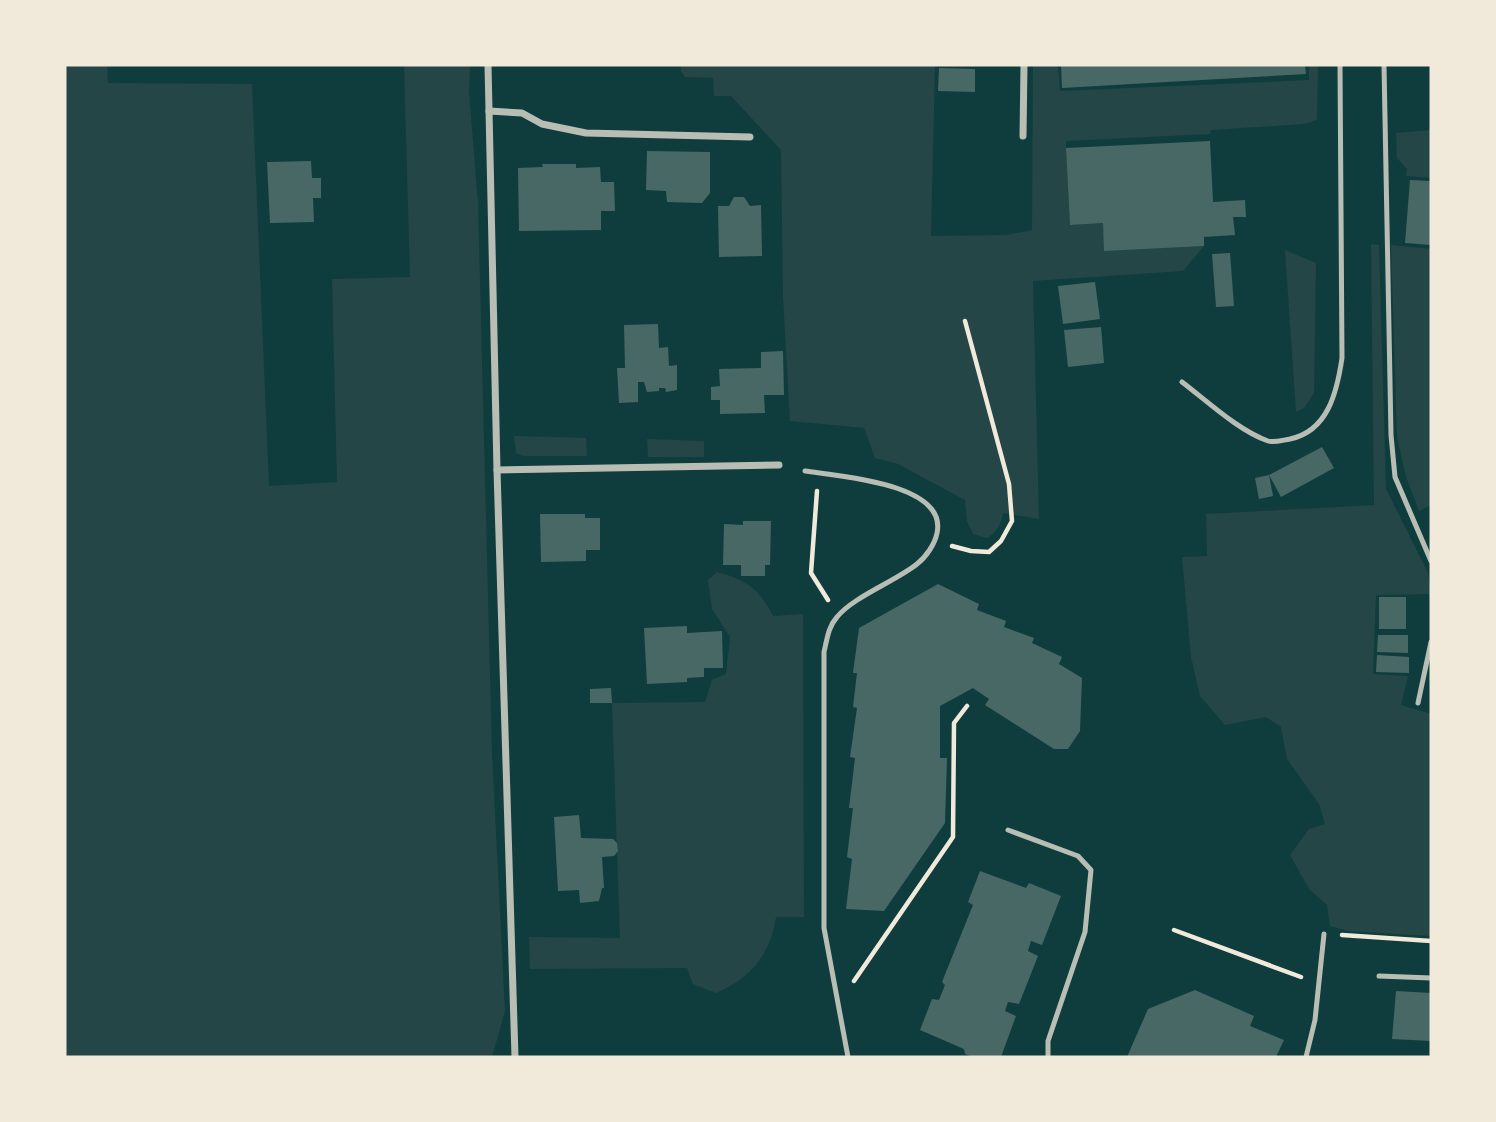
<svg xmlns="http://www.w3.org/2000/svg" width="1496" height="1122" viewBox="0 0 1496 1122" font-family="Barlow,sans-serif">
	<style>
		.green { fill: #244646 }
		.building { fill: #486865 }
		.lines { fill: none; stroke-linecap: round; stroke-linejoin: round }
		.path { stroke: #f1e9da; stroke-width: 4.5 }
		.service { stroke: #b8beb3; stroke-width: 5 }
		.minor { stroke: #b8beb3; stroke-width: 7 }
	</style>
	<rect width="100%" height="100%" fill="#0f3d3e"/>
	<g class="green">
		<polygon points="65,65 107,65 108,83 252,84 269,486 337,482 332,279 410,277 404,65 470,65 469,91 478,203 492,754 505,1011 492,1057 65,1057"/>
		<path d="M681,65h254l-4,171 76,-1 25,-5 1,-165h25l2,26 249,-11v-15h9l-1,55 -13,4 -93,6 -1,4 -144,7 4,84 33,-2 2,27 99,-4 -21,25 -150,10 6,238 -36,-6c-2,11 -6,19 -16,25l-14,-4 -6,-13 -2,-21 -67,-36 -23,-6 -11,-30 -74,-7 -7,-124 -2,-147 -50,-54h-17l-1,-18 -28,-1 -4,-6z"/>
		<polygon points="1431,130 1431,178 1406,176 1407,169 1397,158 1396,133"/>
		<polygon points="1371,244 1379,245 1386,489 1428,573 1431,594 1376,595 1373,674 1408,676 1401,705 1431,714 1431,936 1348,931 1330,926 1327,905 1309,889 1290,855 1309,829 1325,824 1319,804 1287,759 1281,727 1266,717 1225,725 1200,696 1191,657 1182,557 1207,556 1206,514 1374,505"/>
		<polygon points="1391,245 1431,249 1431,505 1419,511 1406,477 1397,437"/>
		<polygon points="1285,250 1316,263 1314,393 1304,408 1296,412"/>
		<polygon points="514,436 586,438 587,456 524,456 516,453"/>
		<polygon points="647,439 704,441 704,457 648,457"/>
		<path d="M717,572c29,8 42,16 56,44l30,-2 1,303h-28c-5,37 -26,62 -60,76l-23,-9 -6,-16 -157,1 -1,-32 91,1 -8,-235 93,-1 7,-22 14,-6 4,-37 -18,-28 -4,-29z"/>
	</g>
	<g class="building">
		<polygon points="1061,65 1305,65 1306,74 1062,88"/>
		<polygon points="939,68 975,69 975,92 938,91"/>
		<polygon points="1210,141 1213,202 1245,200 1246,217 1233,217 1235,235 1204,237 1204,246 1104,251 1103,223 1070,225 1066,148"/>
		<polygon points="647,151 710,152 710,193 702,203 667,202 666,191 646,190"/>
		<polygon points="311,161 312,178 321,178 321,198 313,198 314,222 270,223 267,162"/>
		<polygon points="542,164 576,164 576,168 600,167 601,182 614,182 615,211 601,211 601,230 519,231 518,168 543,167"/>
		<polygon points="1410,180 1431,181 1431,245 1405,243"/>
		<polygon points="734,197 744,197 750,206 761,205 762,256 719,257 718,206 729,206"/>
		<polygon points="1230,253 1234,306 1216,307 1212,254"/>
		<polygon points="1095,282 1100,319 1063,324 1058,286"/>
		<polygon points="658,324 659,348 668,347 669,366 677,365 677,390 666,392 665,388 659,388 659,391 647,392 644,382 638,382 638,402 619,403 617,368 625,368 624,325"/>
		<polygon points="1101,327 1104,363 1068,367 1064,330"/>
		<polygon points="783,351 784,395 764,395 765,413 720,414 720,400 711,400 711,387 720,386 719,369 761,368 761,352"/>
		<polygon points="1322,447 1334,468 1281,497 1269,475 1273,496 1259,499 1255,478 1269,475"/>
		<polygon points="540,514 585,514 585,518 600,518 600,550 586,550 586,561 541,562"/>
		<polygon points="743,521 771,521 770,565 765,565 765,576 741,576 741,565 723,565 724,524 743,525"/>
		<polygon points="938,584 979,604 977,610 1006,621 1004,627 1034,638 1032,643 1062,657 1059,664 1082,678 1080,731 1068,749 1054,749 985,705 989,699 973,688 940,706 940,758 947,758 945,823 884,911 846,909 852,859 847,857 853,808 849,808 855,758 850,757 857,708 853,707 857,673 853,673 859,628"/>
		<rect x="1379" y="597" width="27" height="32"/>
		<polygon points="687,626 687,633 722,631 723,668 704,668 704,677 687,678 687,682 647,684 644,628"/>
		<polygon points="1378,635 1408,635 1408,653 1377,652"/>
		<polygon points="1377,655 1409,657 1409,673 1376,672"/>
		<polygon points="611,688 612,703 590,703 590,689"/>
		<polygon points="579,815 581,838 613,839 617,843 618,851 614,856 602,857 604,888 602,888 599,901 580,903 579,890 558,891 554,817"/>
		<polygon points="980,871 1026,888 1029,883 1061,896 1042,945 1031,941 1028,951 1038,956 1019,1004 1008,1002 1005,1011 1016,1016 1001,1057 973,1057 965,1054 964,1049 920,1030 932,999 939,1000 945,985 942,982 973,905 968,902"/>
		<polygon points="1195,990 1254,1016 1250,1026 1284,1040 1276,1057 1127,1057 1148,1009"/>
		<polygon points="1396,991 1431,993 1431,1041 1392,1039"/>
	</g>
	<g class="lines">
		<g class="path">
			<polyline points="817,491 811,573 828,600"/>
			<polyline points="952,546 971,551 989,552 1001,541 1012,521 1009,484 965,321"/>
			<polyline points="1174,930 1301,977"/>
			<polyline points="1342,935 1431,941"/>
			<polyline points="854,981 953,837 954,723 967,706"/>
		</g>
		<g class="service">
			<polyline points="1384,65 1391,435 1395,477 1431,561"/>
			<path d="M1182,382c25,19 57,49 86,59 6,2 15,-1 22,-2 38,-8 47,-47 52,-81l-2,-293"/>
			<path d="M805,471c32,5 143,12 132,62 -2,11 -11,24 -20,31 -21,17 -64,33 -80,53 -9,10 -10,23 -13,35v276l24,129"/>
			<polyline points="1418,703 1431,642"/>
			<polyline points="1008,830 1078,856 1091,870 1085,932 1048,1041 1048,1057"/>
			<polyline points="1379,976 1431,978"/>
			<polyline points="1306,1057 1315,1020 1324,934"/>
		</g>
		<g class="minor">
			<polyline points="488,65 497,470 515,1057"/>
			<polyline points="489,111 522,113 542,124 586,133 750,137"/>
			<polyline points="1023,136 1024,65"/>
			<polyline points="497,470 779,465"/>
		</g>
	</g>
	<rect width="1496" height="1122" fill="none" stroke="#f1e9da" stroke-width="133"/>
</svg>
